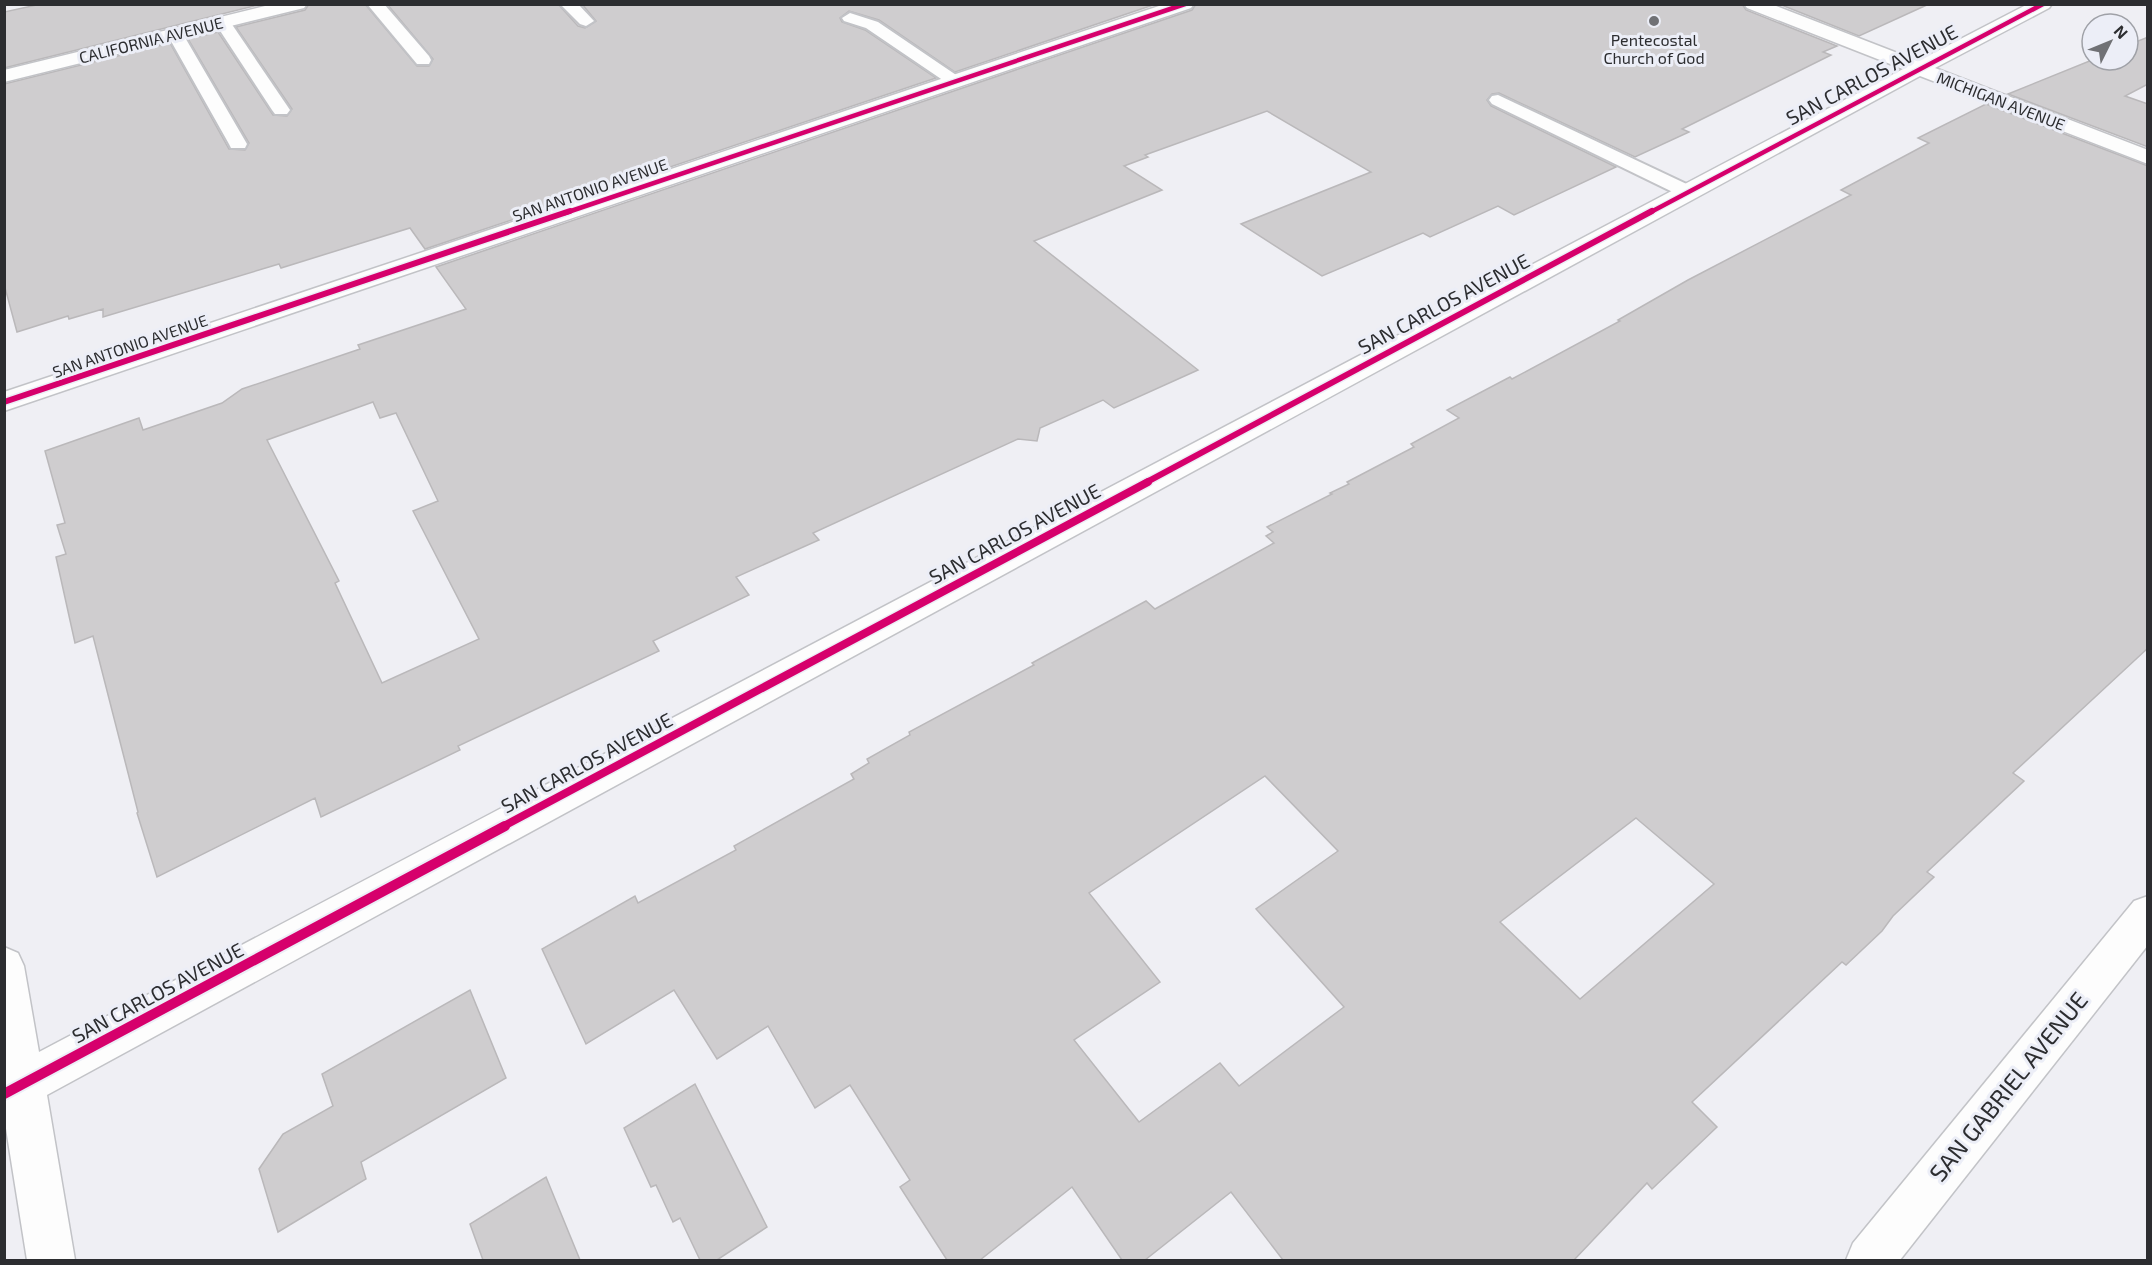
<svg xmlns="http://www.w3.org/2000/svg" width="2152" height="1265" viewBox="0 0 2152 1265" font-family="'Exo 2',sans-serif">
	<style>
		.building { fill: #cfcdcf; stroke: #bab8ba; stroke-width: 1.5; fill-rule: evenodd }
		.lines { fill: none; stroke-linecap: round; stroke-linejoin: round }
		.service-casing { stroke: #c2c3c7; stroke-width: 4 }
		.minor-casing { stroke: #c2c3c7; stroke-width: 3 }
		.secondary-casing { stroke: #c2c3c7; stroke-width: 3 }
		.service { fill: #fdfdfd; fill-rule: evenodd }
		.minor { fill: #fdfdfd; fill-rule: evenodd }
		.secondary { fill: #fdfdfd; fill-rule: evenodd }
		.cycleway-far3-casing { stroke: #eceef7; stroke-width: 7 }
		.cycleway-far2-casing { stroke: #eceef7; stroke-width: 9 }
		.cycleway-far1-casing { stroke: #eceef7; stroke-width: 11 }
		.cycleway-casing { stroke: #eceef7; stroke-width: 14 }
		.cycleway-far3 { stroke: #d6006c; stroke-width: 4.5 }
		.cycleway-far2 { stroke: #d6006c; stroke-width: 6 }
		.cycleway-far1 { stroke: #d6006c; stroke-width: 8 }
		.cycleway { stroke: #d6006c; stroke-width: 10 }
		.poi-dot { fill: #707175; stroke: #eceef7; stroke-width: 2 }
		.labels { text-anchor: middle; stroke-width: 6; stroke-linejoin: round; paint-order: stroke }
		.far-street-label { font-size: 16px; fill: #2c2d30; stroke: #eceef7 }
		.far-poi-label { font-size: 16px; fill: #2c2d30; stroke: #eceef7 }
		.street-label { font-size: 20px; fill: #2c2d30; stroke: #eceef7 }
		.near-street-label { font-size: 24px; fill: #2c2d30; stroke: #eceef7 }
	</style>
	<rect width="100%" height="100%" fill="#efeff4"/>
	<g class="building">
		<polygon points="41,4 262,4 4,68 4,12"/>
		<polygon points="309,4 365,4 417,66 429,66 433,59 387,4 558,4 578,26 585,28 596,21 582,4 1156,4 955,72 879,20 849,11 840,18 842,22 865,30 936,78 425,249 410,228 281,268 279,264 103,317 103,309 69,319 68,316 17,332 4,284 4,84 170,43 229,149 245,150 249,143 188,39 218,32 273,115 287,116 292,109 236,27 305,10"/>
		<path d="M1196,4h546l4,6 91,36 -14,6 8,3 -149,74 7,3 -54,25 -136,-64 -7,1 -5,6 4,6 125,61 -102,48 -16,-9 -68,31 -7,-4 -101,43 -81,-52 130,-52 -104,-61 -122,44 3,2 -24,9 38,24 -128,51 164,129 -84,38 -11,-8 -63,28 -3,13 -19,-2 -205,94 6,7 -83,37 13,18 -96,46 6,10 -201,95 2,4 -139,67 -6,-19 -158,79 -20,-64 1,-1 -45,-176 -18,7 -19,-86 10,-3 -9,-29 8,-2 -20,-72 94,-33 4,12 79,-27 20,-14 118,-40 -2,-4 108,-36 -30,-42 756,-257zM373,402l7,16 16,-5 42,88 -25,10 66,128 -97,44 -47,-100 4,-2 -72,-141z"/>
		<polygon points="1779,4 1929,4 1859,36"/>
		<polygon points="2148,37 2148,84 2125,96 2148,104 2148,147 2008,94 2092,60 2128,60 2128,45"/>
		<path d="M1986,104l162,62v482l-135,125 11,8 -97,91 7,5 -41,39 -11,15 -36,34 -4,-3 -150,140 25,25 -65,62 -5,-6 -73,77h-291l-52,-68 -86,68h-23l-50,-73 -92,73h-33l-47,-73 10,-7 -60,-95 -35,23 -47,-82 -51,33 -43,-69 -88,54 -44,-95 93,-53 3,7 98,-53 -2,-4 120,-67 -3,-5 18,-11 -2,-4 43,-24 -1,-3 125,-67 -2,-2 114,-62 9,8 119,-66 -8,-7 7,-4 -6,-5 65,-33 -2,-1 19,-9 -2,-2 67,-35 -3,-3 48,-26 -12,-8 63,-33 2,2 108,-58 -2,-1 70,-40 163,-85 -10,-5 88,-47 -11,-5zM1265,776l73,75 -82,58 88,98 -105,79 -19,-23 -81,59 -65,-82 86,-58 -71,-89zM1636,818l78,66 -134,115 -80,-77z"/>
		<polygon points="470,990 506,1078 361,1162 366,1179 278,1232 259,1169 283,1134 333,1106 322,1074"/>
		<polygon points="695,1084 767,1227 717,1260 700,1260 680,1218 673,1222 656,1185 651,1187 624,1128"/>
		<polygon points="546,1177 580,1260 483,1260 470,1224"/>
	</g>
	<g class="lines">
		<g class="service-casing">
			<g id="service">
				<polygon points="367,4 384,4 429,56 431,60 429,64 417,64"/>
				<polygon points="560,4 578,4 594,21 586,26 580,24"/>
				<polygon points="850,13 878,22 965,81 962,85 950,85 866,28 844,21 842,18"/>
				<polygon points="223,18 229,20 290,110 287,114 275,114 272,110 215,23"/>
				<polygon points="175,29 183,34 247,144 245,148 231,148 229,144 167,34"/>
				<polygon points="1498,95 1695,188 1698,192 1695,196 1681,196 1492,104 1489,100 1492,96"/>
			</g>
		</g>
		<g class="minor-casing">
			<g id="minor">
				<polygon points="1165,4 1194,4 1191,8 4,411 4,392"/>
				<polygon points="1744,4 1771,4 1918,61 2028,4 2052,4 2049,8 1935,68 2148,150 2148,164 1920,76 47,1095 75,1260 27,1260 4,1116 4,947 18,953 24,966 39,1052 1903,69 1747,8"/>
				<polygon points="2148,896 2148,945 1900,1260 1846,1260 1853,1243 2134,901"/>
			</g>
		</g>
		<g class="secondary-casing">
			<polygon id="secondary" points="273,4 307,4 304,8 4,82 4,70"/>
		</g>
		<use href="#service" class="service"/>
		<use href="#minor" class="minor"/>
		<use href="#secondary" class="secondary"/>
		<g class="cycleway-far3-casing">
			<g id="cycleway-far3">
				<polyline points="565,213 1185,4"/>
				<polyline points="1649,213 2043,4"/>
			</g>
		</g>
		<g class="cycleway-far2-casing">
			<g id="cycleway-far2">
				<polyline points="4,402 570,211"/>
				<polyline points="1145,483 1652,211"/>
			</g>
		</g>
		<g class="cycleway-far1-casing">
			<polyline id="cycleway-far1" points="502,827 1148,482"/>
		</g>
		<g class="cycleway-casing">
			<polyline id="cycleway" points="4,1094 505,826"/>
		</g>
		<use href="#cycleway-far3" class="cycleway-far3"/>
		<use href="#cycleway-far2" class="cycleway-far2"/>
		<use href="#cycleway-far1" class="cycleway-far1"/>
		<use href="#cycleway" class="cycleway"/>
	</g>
	<circle class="poi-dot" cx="1654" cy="21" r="6"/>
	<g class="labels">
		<g class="far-street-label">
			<text transform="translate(151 40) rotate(-14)" y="6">CALIFORNIA AVENUE</text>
			<text transform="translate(2001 101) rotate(21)" y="6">MICHIGAN AVENUE</text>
			<text transform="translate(590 190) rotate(-19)" y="6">SAN ANTONIO AVENUE</text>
			<text transform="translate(130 346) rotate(-19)" y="6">SAN ANTONIO AVENUE</text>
		</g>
		<g class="far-poi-label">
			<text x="1654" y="46">Pentecostal<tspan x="1654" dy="18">Church of God</tspan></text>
		</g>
		<g class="street-label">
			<text transform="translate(1872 75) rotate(-28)" y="7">SAN CARLOS AVENUE</text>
			<text transform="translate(1444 304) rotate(-28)" y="7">SAN CARLOS AVENUE</text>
			<text transform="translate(1015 534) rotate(-28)" y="7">SAN CARLOS AVENUE</text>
			<text transform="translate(587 763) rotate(-28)" y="7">SAN CARLOS AVENUE</text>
			<text transform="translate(158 993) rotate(-28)" y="7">SAN CARLOS AVENUE</text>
		</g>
		<g class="near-street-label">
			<text transform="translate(2009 1087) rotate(-51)" y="8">SAN GABRIEL AVENUE</text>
		</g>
	</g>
	<rect width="2152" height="1265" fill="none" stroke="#2c2d30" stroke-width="12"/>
	<g transform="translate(2110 42) rotate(47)"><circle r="28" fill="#eceef7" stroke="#9fa1a7" stroke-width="1.5"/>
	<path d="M0-4.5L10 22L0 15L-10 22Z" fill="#707175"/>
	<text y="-9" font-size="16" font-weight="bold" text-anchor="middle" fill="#2c2d30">N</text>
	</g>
</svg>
